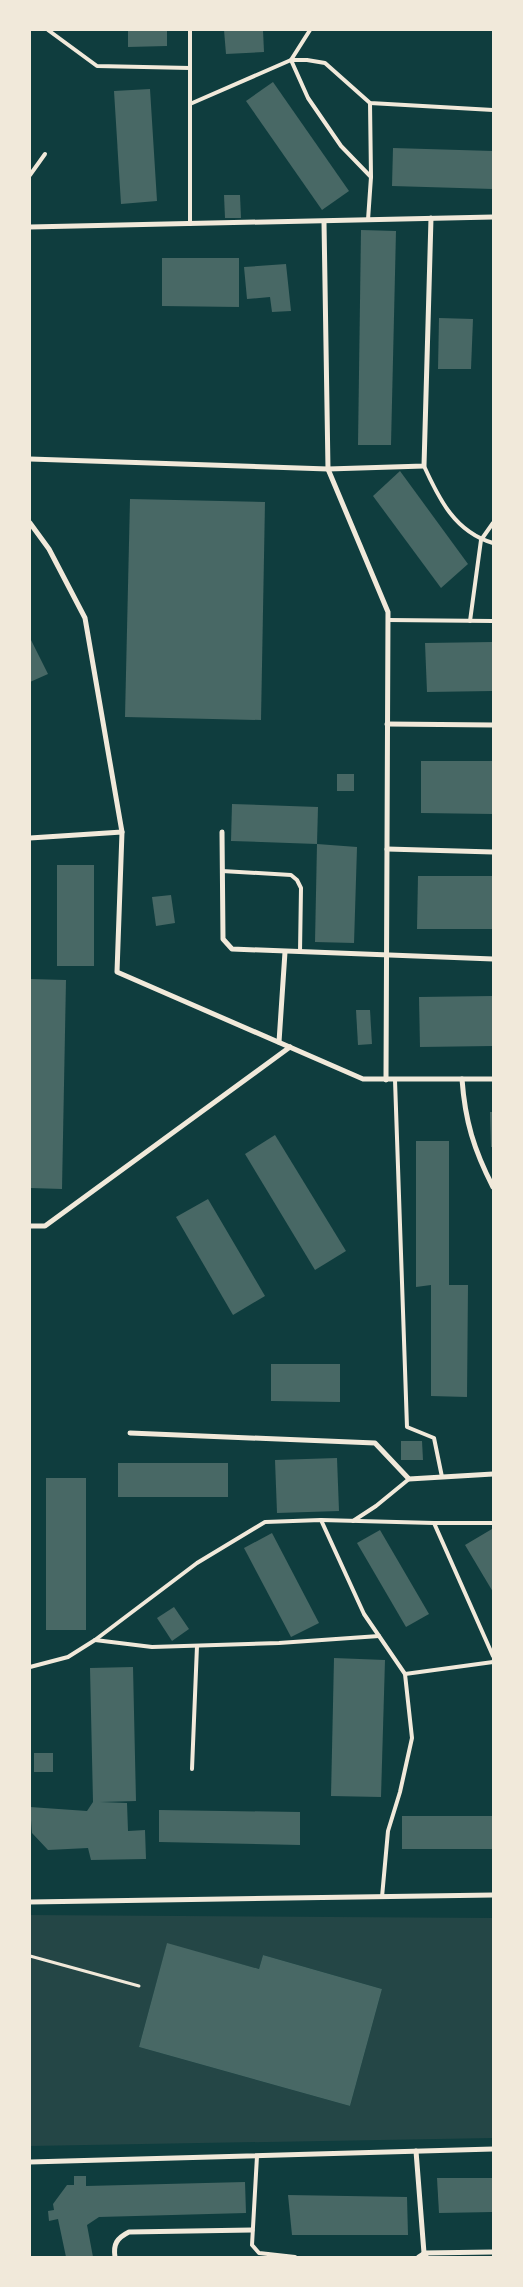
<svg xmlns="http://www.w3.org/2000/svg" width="523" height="2287" viewBox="0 0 523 2287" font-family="Montserrat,sans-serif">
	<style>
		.green { fill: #244646; fill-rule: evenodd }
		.building { fill: #486865 }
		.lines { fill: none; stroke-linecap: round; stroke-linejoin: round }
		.path { stroke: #f1e9da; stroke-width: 3 }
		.service { stroke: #f1e9da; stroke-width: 4 }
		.minor { stroke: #f1e9da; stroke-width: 5 }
	</style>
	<rect width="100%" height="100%" fill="#0f3d3e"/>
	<path class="green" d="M30,1915l463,3v220l-463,8zM167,1944l92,25 4,-14 119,34 -32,117 -211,-59z"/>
	<g class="building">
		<polygon points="128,30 167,30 167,46 128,47"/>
		<polygon points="224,30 263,30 264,52 226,54"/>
		<polygon points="273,82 349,191 322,210 246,101"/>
		<polygon points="150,89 157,201 121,204 114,91"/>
		<polygon points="393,148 493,151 493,189 392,186"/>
		<polygon points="224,195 240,195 241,218 225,218"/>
		<polygon points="361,230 396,231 391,445 358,445"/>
		<polygon points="162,258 239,258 239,307 162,306"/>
		<polygon points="286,264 291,311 272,312 270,297 247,299 244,267"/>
		<polygon points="439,318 473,319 471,369 438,369"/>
		<polygon points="400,471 468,564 441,588 373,496"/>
		<polygon points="130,499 265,502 261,720 125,717"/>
		<polygon points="30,638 48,674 30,682"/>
		<polygon points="493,642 493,691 427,692 425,643"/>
		<polygon points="421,761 493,761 493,814 421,813"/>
		<rect x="337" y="774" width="17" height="17"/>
		<polygon points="232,804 318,807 317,844 231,841"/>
		<polygon points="317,844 357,847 354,943 315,942"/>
		<rect x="57" y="865" width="37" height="101"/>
		<polygon points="418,876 493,876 493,929 417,929"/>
		<polygon points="171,895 175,923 156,926 152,897"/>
		<polygon points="30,979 66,980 62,1189 30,1188"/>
		<polygon points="493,996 493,1046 420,1047 419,997"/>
		<polygon points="356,1010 370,1010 372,1044 358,1045"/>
		<polygon points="490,1112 493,1112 493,1147 491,1147"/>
		<polygon points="275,1135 346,1251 315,1270 245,1154"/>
		<polygon points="416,1141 449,1141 449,1285 468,1285 467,1397 431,1396 431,1285 416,1287"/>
		<polygon points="208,1199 265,1296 233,1315 176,1217"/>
		<polygon points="271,1364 340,1364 340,1402 271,1401"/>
		<polygon points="401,1441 422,1441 423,1460 401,1460"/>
		<polygon points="337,1458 339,1511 277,1513 275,1460"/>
		<rect x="118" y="1463" width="110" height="34"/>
		<rect x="46" y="1478" width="40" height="152"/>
		<polygon points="492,1529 493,1530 493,1592 465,1545"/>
		<polygon points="380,1530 429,1614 406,1627 357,1543"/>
		<polygon points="272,1533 319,1623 291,1637 244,1548"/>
		<polygon points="174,1607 189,1629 172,1641 157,1618"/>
		<polygon points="334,1658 385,1660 381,1797 331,1796"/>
		<polygon points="133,1667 136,1801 100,1802 127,1803 128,1831 145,1830 146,1859 91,1860 88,1848 48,1850 32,1833 30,1807 87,1811 93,1802 90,1668"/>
		<rect x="34" y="1753" width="19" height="19"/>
		<polygon points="159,1810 300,1812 300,1845 159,1842"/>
		<rect x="402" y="1816" width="91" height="33"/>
		<polygon points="167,1943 259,1969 263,1955 382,1989 350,2106 139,2047"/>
		<polygon points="74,2176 86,2176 86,2186 245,2182 246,2213 99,2217 87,2225 93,2257 66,2257 58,2219 49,2221 48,2211 54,2210 53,2204 67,2185 74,2185"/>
		<polygon points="437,2178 493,2178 493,2212 439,2213"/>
		<polygon points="288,2195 407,2197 408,2235 292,2235"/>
	</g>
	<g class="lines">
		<polyline class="path" points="30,1956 139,1986"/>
		<g class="service">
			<polyline points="48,30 97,66 190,68"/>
			<polyline points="190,30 190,224"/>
			<polyline points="310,30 291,60 308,98 341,146 371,177 368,220"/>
			<polyline points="370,103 371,177"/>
			<polyline points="190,104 291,60 307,60 325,63 370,103 493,110"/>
			<polyline points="30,175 45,154"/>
			<path d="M424,466c15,33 31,66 69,77"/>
			<polyline points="388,620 493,621"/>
			<polyline points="470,621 481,540 493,523"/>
			<polyline points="222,871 291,875 297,880 301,888 300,952"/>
			<polyline points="395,1080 407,1427 434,1438 442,1477"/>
			<polyline points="321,1520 434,1523"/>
			<polyline points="353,1521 376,1506 409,1479"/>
			<polyline points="493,1523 434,1523 493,1656"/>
			<polyline points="95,1640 152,1647 279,1643 379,1636"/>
			<polyline points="30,1667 68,1657 95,1640 197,1563 265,1522 321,1520 364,1614 405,1674 412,1738 400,1792 388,1831 382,1897"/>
			<polyline points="405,1674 493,1662"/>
			<polyline points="192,1769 197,1646"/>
			<polyline points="257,2156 252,2245 259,2253 295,2257"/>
			<polyline points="418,2257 424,2253 427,2257"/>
		</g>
		<g class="minor">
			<polyline points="324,222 328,469 388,612 386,1080"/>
			<polyline points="30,227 493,217"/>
			<polyline points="30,459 328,469 424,466 431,218"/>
			<polyline points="30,523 49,549 85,618 122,832"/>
			<polyline points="387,724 493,725"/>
			<polyline points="222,832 223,939 232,949 493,959"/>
			<polyline points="30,838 122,832 117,972 363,1079 493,1079"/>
			<polyline points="387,849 493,852"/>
			<polyline points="279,1042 285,952"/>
			<path d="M462,1079c3,42 12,71 31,108"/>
			<polyline points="30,1226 45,1226 290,1047"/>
			<polyline points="130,1433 375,1443 409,1479 493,1474"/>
			<polyline points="30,1902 493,1895"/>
			<polyline points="416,2151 424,2253 493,2252"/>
			<polyline points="30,2162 493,2149"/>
			<path d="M115,2257c-2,-13 2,-19 14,-25l123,-2"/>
		</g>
	</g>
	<rect width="523" height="2287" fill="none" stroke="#f1e9da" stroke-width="62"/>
</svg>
